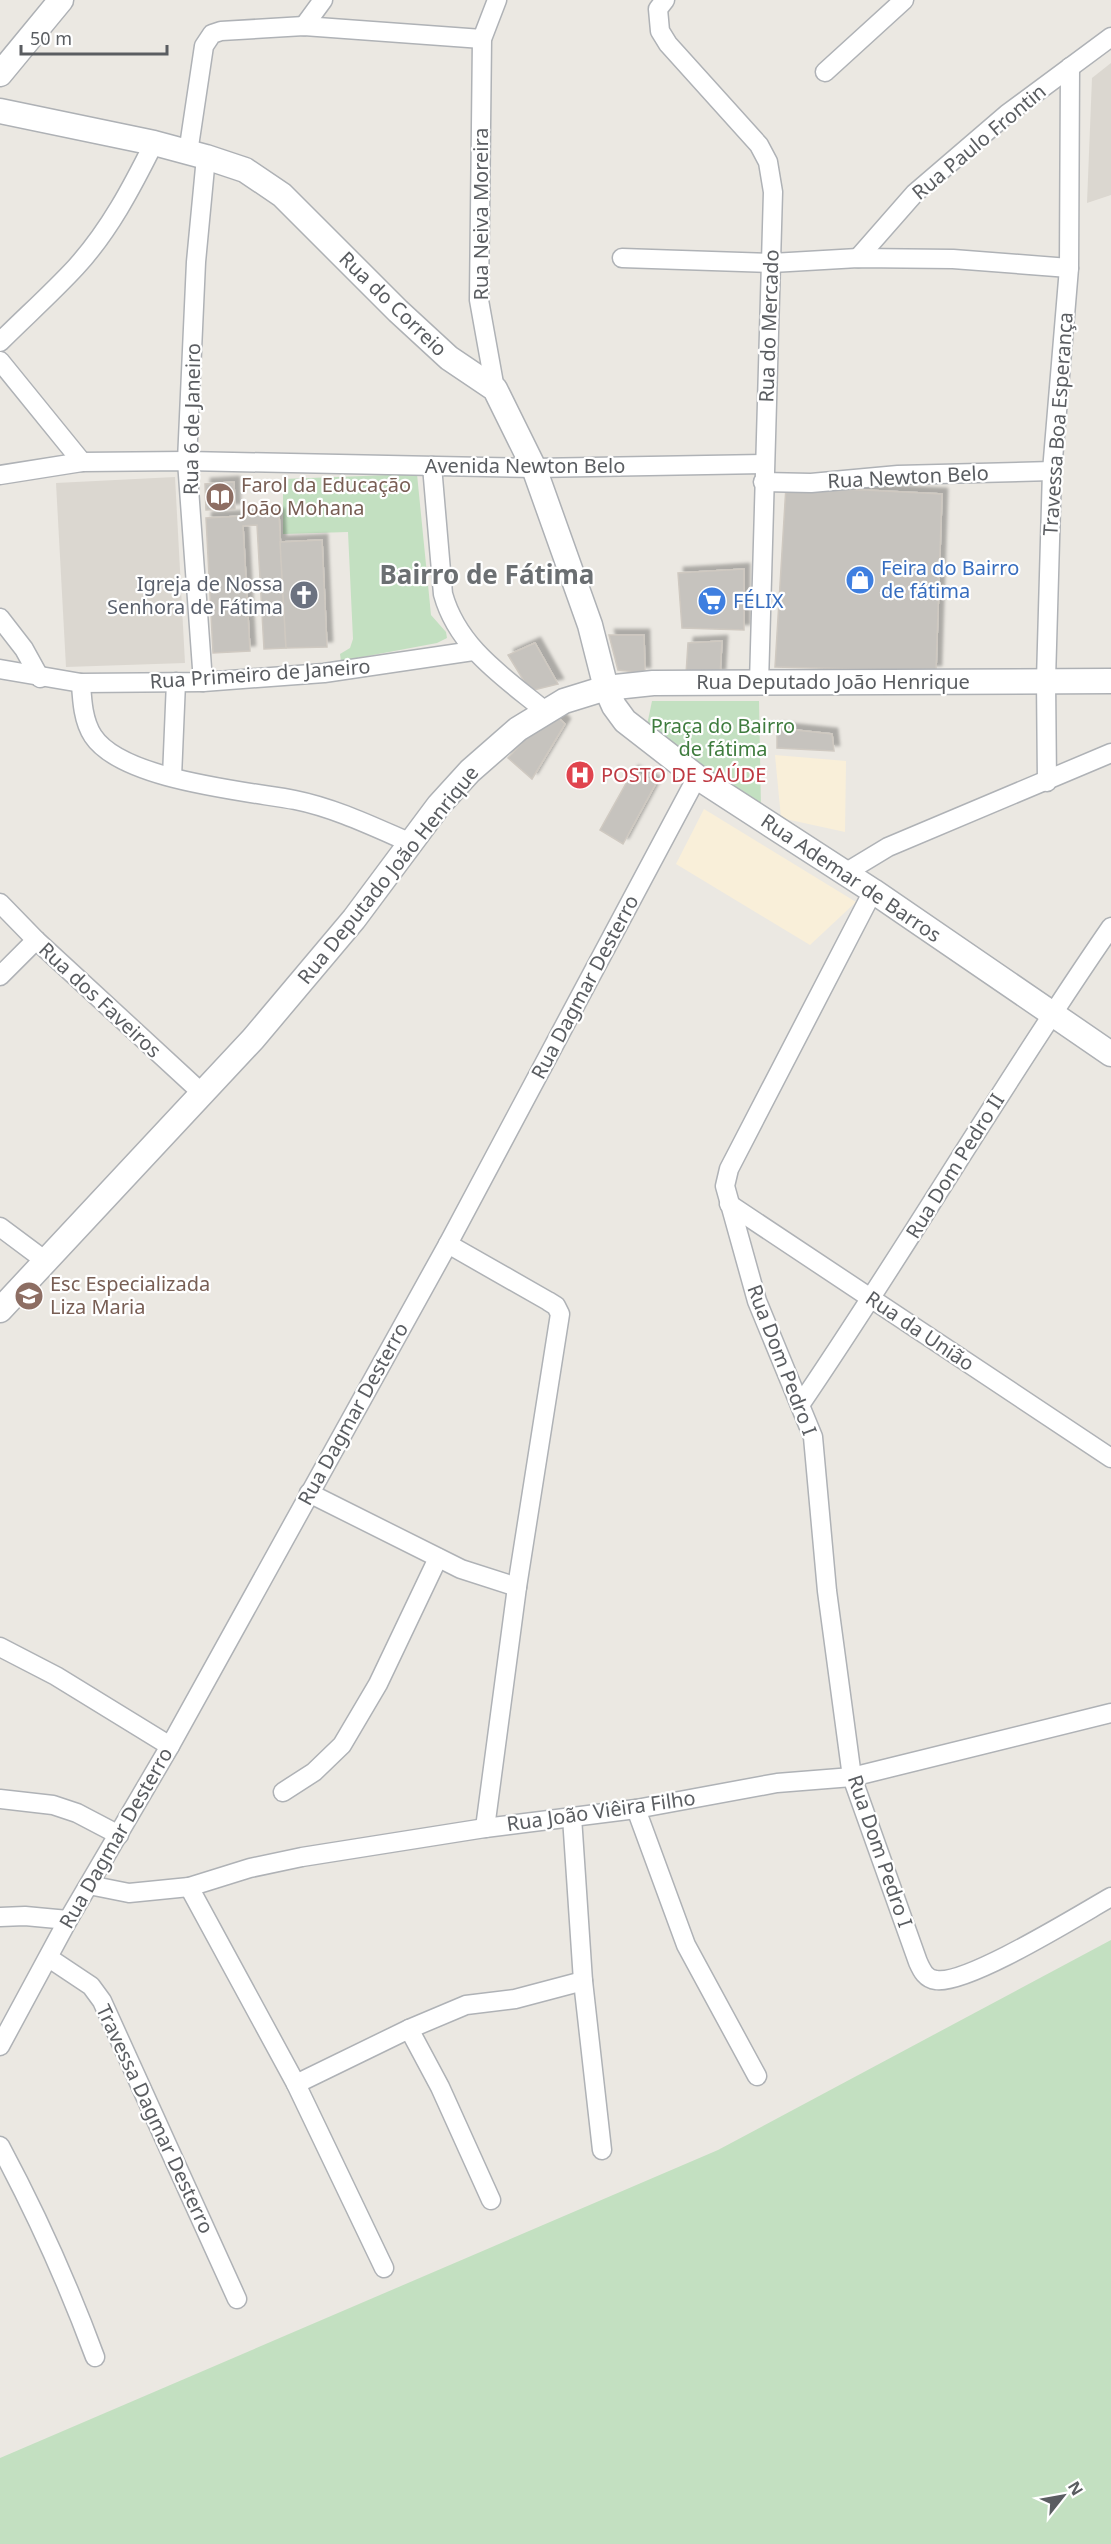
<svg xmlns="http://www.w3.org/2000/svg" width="1111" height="2544" viewBox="0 0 1111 2544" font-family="'Noto Sans',sans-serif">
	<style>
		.commercial { fill: #f9efd9 }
		.education { fill: #dbd7d0 }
		.green { fill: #c3e0c1 }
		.building { fill: #c6c3be; stroke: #cfc9c1; stroke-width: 1.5; filter: url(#shadow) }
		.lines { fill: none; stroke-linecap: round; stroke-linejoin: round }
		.street-casing { stroke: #afb2b6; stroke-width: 21 }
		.secondary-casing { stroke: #aeb1b5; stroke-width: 27 }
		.street { stroke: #fff; stroke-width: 18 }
		.secondary { stroke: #fff; stroke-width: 24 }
		.labels { text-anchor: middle; stroke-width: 4.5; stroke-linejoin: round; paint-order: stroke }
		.street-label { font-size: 20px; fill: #5a5d61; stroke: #fff }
		.education-label { font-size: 20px; fill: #785e54; stroke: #fff; text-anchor: start }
		.shop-label { font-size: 20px; fill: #366cbe; stroke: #fff; text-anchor: start }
		.worship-label { font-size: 20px; fill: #5b616d; stroke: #fff; text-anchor: end }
		.park-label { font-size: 20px; fill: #3f7c3e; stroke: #fff }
		.health-label { font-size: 20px; fill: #be3a42; stroke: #fff; text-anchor: start }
		.district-label { font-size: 26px; font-weight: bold; fill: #6b6f72; stroke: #fff }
	</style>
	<defs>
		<filter id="shadow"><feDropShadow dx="5.5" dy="-5.5" stdDeviation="1.5" flood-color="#0004"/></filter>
	</defs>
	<rect width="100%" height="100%" fill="#ebe8e2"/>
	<g class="commercial">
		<polygon points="775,755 846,761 845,832 781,818"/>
		<polygon points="704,809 856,902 810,945 676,864"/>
	</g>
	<g class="education">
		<polygon points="1111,63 1111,195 1087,203 1092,78"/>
		<polygon points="175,477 185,663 66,667 56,483"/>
	</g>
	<g class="green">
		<polygon points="417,474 431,615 446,632 447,638 437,643 341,661 340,654 350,648 353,639 348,532 283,534 283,479"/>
		<polygon points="652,701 759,701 761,808 646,730"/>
		<polygon points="1111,1940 1111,2544 0,2544 0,2458 718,2150"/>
	</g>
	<g class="building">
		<polygon points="234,482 235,509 206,510 205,484"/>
		<polygon points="786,486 942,494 936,671 775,667"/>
		<polygon points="279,514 286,648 264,649 257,525 243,526 250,651 213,653 206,518"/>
		<polygon points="322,540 327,647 286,648 280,542"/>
		<polygon points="744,569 744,630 682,628 678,573"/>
		<polygon points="609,635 644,635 645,673 618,670"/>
		<polygon points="722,641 720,675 686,674 688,643"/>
		<polygon points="535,643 558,684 530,691 508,655"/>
		<polygon points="551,711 565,724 532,779 508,758"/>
		<polygon points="777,728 832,734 834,751 777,748"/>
		<polygon points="633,771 656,783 623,844 600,830"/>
	</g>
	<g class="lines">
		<g class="street-casing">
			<g id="street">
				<polyline points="665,0 658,9 660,31 668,44 759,145 768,162 773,192 759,683"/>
				<polyline points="304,26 323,0"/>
				<polyline points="825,72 904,0"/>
				<polyline points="188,153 204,46 212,34 221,31 304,26 482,39"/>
				<polyline points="622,258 772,263 858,258 953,259 1069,268"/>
				<polyline points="858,258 915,193 1007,114 1111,37"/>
				<path d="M0,342c25,-25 52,-49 76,-75 33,-36 56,-80 78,-124"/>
				<polyline points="0,361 82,462"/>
				<polyline points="495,389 479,300 482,39 497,0"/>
				<path d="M432,466l11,128c15,54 61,83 102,117"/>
				<polyline points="0,475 82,462 187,461 534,468 764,464"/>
				<polyline points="763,482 811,483 898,475 1052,471"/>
				<polyline points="0,618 24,649 40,678"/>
				<polyline points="0,669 81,683 203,682 324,673 473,651"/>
				<polyline points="203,682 187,461 196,262 206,157"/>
				<path d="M81,683c1,17 2,38 12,53 29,44 153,55 202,64 40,8 79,27 116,43"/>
				<polyline points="172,777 176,682"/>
				<polyline points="1047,782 1046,680 1052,471 1069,268 1070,67"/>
				<polyline points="845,873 888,847 1111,753"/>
				<path d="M873,891l-144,278 -4,17 32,115 56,136 14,154 25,186 66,185c4,9 8,17 18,18 31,5 143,-65 175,-83"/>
				<polyline points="0,903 36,940 203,1094"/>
				<polyline points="0,976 36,940"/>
				<polyline points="729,1204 1111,1458"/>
				<polyline points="0,1227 47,1262"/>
				<polyline points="448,1244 548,1301 556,1306 560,1314 517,1587 485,1828"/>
				<path d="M800,1405c107,-157 203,-322 311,-478"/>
				<polyline points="309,1493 461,1569 517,1587"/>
				<polyline points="0,1647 56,1676 170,1746"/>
				<polyline points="283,1792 314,1772 342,1745 378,1684 438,1558"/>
				<polyline points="0,1799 53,1805 77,1813 119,1835"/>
				<polyline points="636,1809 686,1945 757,2076"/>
				<polyline points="572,1817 583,1981 602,2150"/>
				<polyline points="89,1885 129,1893 189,1887 250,1868 302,1857 485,1828 636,1809 777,1783 852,1777 1111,1713"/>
				<polyline points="189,1887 296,2084 384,2268"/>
				<polyline points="0,1917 25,1916 68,1920"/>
				<polyline points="49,1958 91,1986 102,2001 237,2299"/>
				<polyline points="409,2029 440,2087 491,2200"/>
				<polyline points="0,2046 68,1920 170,1746 448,1244 697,777"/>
				<polyline points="296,2084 409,2029 466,2005 515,1999 583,1981"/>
				<path d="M0,2146c37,69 68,138 95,211"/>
			</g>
		</g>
		<g class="secondary-casing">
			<g id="secondary">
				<polyline points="0,74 61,0"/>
				<polyline points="0,111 154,143 206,157 245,170 282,195 398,311 449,358 495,389 534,468 590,625 606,688 614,706 625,721 697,777 873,891 1111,1054"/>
				<polyline points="0,1310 253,1039 354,919 439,805 470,771 518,729 564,701 606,688 653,683 1111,681"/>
			</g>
		</g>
		<use href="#street" class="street"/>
		<use href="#secondary" class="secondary"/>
	</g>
	<defs>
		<g id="library-disc" transform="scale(1.5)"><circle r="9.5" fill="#8d6e63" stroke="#fff"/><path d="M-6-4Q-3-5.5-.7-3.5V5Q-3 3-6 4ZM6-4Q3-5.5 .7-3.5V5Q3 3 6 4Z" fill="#fff"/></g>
		<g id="shop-disc" transform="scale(1.5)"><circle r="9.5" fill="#3f7fe0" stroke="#fff"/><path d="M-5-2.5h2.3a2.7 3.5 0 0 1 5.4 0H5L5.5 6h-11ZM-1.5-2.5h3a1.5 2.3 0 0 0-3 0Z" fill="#fff"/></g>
		<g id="church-disc" transform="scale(1.5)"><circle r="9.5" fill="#6b7280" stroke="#fff"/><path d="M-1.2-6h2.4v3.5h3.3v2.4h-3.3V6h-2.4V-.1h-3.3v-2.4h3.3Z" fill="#fff"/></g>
		<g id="supermarket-disc" transform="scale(1.5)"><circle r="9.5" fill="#3f7fe0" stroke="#fff"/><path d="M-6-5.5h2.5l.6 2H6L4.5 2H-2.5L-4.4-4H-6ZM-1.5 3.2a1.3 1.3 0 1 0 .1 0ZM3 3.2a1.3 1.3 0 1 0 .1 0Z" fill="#fff"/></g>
		<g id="hospital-disc" transform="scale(1.5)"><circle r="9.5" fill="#e0444e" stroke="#fff"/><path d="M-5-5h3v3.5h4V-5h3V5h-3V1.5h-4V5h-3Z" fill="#fff"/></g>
		<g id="school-disc" transform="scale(1.5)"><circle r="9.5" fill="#8d6e63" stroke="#fff"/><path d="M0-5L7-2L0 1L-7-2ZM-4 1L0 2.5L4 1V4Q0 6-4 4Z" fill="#fff"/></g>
	</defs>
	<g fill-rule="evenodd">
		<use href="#library-disc" x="220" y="497"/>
		<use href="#shop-disc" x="860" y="580"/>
		<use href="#church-disc" x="304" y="595"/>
		<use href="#supermarket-disc" x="712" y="601"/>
		<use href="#hospital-disc" x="580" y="775"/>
		<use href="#school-disc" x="29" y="1296"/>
	</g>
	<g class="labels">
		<g class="street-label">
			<text transform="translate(979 142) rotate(-40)" y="7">Rua Paulo Frontin</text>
			<text transform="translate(481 214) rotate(-90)" y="7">Rua Neiva Moreira</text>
			<text transform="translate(393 304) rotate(44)" y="7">Rua do Correio</text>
			<text transform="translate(769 326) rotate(-88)" y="7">Rua do Mercado</text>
			<text transform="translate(192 419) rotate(-89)" y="7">Rua 6 de Janeiro</text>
			<text transform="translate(1058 424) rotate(-86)" y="7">Travessa Boa Esperança</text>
			<text x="525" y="473">Avenida Newton Belo</text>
			<text transform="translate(908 477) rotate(-3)" y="7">Rua Newton Belo</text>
			<text transform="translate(260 674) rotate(-4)" y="7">Rua Primeiro de Janeiro</text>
			<text x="833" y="689">Rua Deputado João Henrique</text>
			<text transform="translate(388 875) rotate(-51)" y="7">Rua Deputado João Henrique</text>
			<text transform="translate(851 878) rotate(34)" y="7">Rua Ademar de Barros</text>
			<text transform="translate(585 987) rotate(-62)" y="7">Rua Dagmar Desterro</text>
			<text transform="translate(100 1000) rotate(43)" y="7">Rua dos Faveiros</text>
			<text transform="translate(955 1166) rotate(-58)" y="7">Rua Dom Pedro II</text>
			<text transform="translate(920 1331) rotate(34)" y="7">Rua da União</text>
			<text transform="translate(782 1360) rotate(69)" y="7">Rua Dom Pedro I</text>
			<text transform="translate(353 1414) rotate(-61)" y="7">Rua Dagmar Desterro</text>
			<text transform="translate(601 1811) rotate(-8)" y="7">Rua João Viêira Filho</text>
			<text transform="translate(116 1838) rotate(-60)" y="7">Rua Dagmar Desterro</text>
			<text transform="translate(880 1851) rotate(71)" y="7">Rua Dom Pedro I</text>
			<text transform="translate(155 2119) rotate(65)" y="7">Travessa Dagmar Desterro</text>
		</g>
		<g class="education-label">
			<text x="241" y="492">Farol da Educação<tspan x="241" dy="23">João Mohana</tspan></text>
			<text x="50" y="1291">Esc Especializada<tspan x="50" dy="23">Liza Maria</tspan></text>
		</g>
		<g class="shop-label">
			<text x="881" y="575">Feira do Bairro<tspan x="881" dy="23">de fátima</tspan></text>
			<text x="733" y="608">FÉLIX</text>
		</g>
		<g class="worship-label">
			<text x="283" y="591">Igreja de Nossa<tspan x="283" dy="23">Senhora de Fátima</tspan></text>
		</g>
		<g class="park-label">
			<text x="723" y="733">Praça do Bairro<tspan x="723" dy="23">de fátima</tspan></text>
		</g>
		<g class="health-label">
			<text x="601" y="782">POSTO DE SAÚDE</text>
		</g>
		<g class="district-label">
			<text x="487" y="584">Bairro de Fátima</text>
		</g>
	</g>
	<g transform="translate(1063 2496) rotate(59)" stroke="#ffffff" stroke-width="4.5" paint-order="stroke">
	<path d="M0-4.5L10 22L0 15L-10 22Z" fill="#5a5d61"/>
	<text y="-9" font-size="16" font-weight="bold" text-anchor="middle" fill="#5a5d61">N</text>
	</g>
	<path d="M21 45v9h146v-9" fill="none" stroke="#5a5d61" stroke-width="3"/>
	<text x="30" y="45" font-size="18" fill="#5a5d61" stroke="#ffffff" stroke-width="4.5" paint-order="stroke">50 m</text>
</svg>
